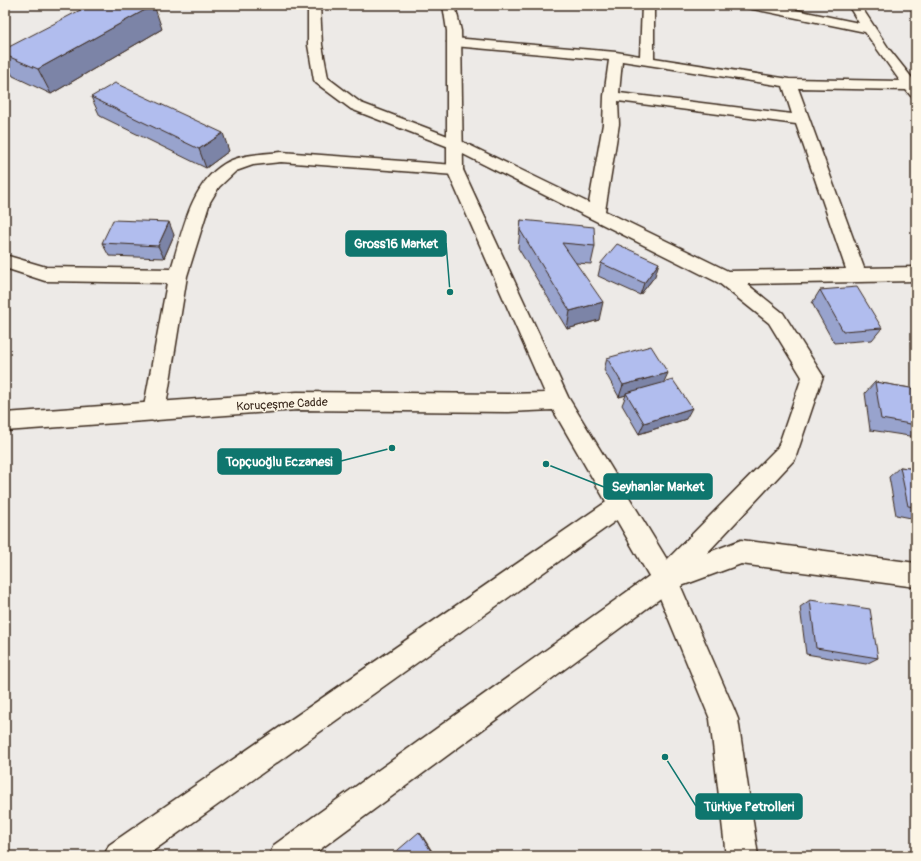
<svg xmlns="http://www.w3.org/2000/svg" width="921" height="861" viewBox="0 0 921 861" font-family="Pangolin,sans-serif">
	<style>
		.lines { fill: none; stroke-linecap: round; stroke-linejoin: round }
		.street-casing { stroke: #3b2a1e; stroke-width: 3 }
		.secondary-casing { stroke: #3b2a1e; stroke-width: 3 }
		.street { fill: #fcf5e5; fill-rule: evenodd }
		.secondary { fill: #fcf5e5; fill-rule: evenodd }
		.wall { fill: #98a3cd; stroke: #3b2a1e }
		.shaded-wall { fill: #7c84a7; stroke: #3b2a1e }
		.building { fill: #b1bdee; stroke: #3b2a1e }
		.labels { text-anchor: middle; stroke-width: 3; stroke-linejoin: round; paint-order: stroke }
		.street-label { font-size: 12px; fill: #3b2a1e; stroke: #fcf5e5 }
		.leader { fill: none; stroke: #0f766e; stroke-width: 1.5 }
		.callout-dot { fill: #0f766e; stroke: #fcf5e5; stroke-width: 1.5 }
		.callout { fill: #0f766e; stroke: #0f766e; stroke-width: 1.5 }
		.callout-label { font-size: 13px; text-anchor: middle; font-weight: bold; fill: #fff }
	</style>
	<rect width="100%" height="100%" fill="#edeae7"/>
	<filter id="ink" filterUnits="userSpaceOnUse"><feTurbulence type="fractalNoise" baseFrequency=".025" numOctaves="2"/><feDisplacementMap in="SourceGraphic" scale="8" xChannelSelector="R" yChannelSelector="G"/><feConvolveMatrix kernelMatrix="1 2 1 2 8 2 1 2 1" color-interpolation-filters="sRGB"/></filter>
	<g filter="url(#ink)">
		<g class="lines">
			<g class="street-casing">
				<g id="street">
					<path d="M308,5h12l2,40 6,33 33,25 100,38 128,62 14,-79 1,-28 5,-36 -155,-14 -5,-1 -2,-3 2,-3 5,-1 162,14 24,4 2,-51h12v53l135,21 111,2 -35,-49 -112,-23 -5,-1 -1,-3h25l87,18 -11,-18h12l29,44 27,34v14l-5,-1 -5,-6 -108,-2 66,180 52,-1v14l-169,3 36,29 40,63 -28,83 -88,94 34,-13 175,23v24l-175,-23 -68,25 -362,267h-42l5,-11 382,-274 122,-124 24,-70 -33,-54 -50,-40 -270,-136 -98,-38 -35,-26 -2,-3 -6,-35zM622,61l161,25 9,28 -173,-21zM618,101l178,23 50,145 -118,2 -123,-60 14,-87z"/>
					<path d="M281,152l174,13 6,1 2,4 -2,4 -6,1 -174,-13 -28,3 -17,6 -17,16 -9,15 -23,74 -22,136 -3,6 -8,3 -8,-3 -3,-6 24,-129 -122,-2 -40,-13v-13l41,12 125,2c11,-35 19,-84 53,-105 15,-10 40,-10 57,-12z"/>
					<polygon points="620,494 628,498 632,505 628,512 146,856 104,856 109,845 612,498"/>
				</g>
			</g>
			<g class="secondary-casing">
				<polygon id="secondary" points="443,5 455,5 461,31 463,170 568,397 674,571 734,709 738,719 758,856 726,856 710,719 656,588 553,410 508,412 297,410 5,431 5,413 297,392 508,394 545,393 447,170 447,31"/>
			</g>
			<use href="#street" class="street"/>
			<use href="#secondary" class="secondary"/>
		</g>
		<g class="wall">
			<polygon points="162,29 51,94 13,76 5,62 5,49"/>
			<polygon points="91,97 229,151 206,168 100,116"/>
			<polygon points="521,220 595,246 591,264 576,263 599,320 567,329 518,248"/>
			<polygon points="174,235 164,258 109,256 102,243"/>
			<polygon points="601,263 655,276 640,295 598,276"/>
			<polygon points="820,290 882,328 872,340 834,343 812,303"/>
			<polygon points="607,358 664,382 686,419 639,434 622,405 626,395 619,397 604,370"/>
			<polygon points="875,382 916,389 916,437 870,430 865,393"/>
			<polygon points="900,467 916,469 916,519 896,515 889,477"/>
			<polygon points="810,600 878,658 866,664 806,654 800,607"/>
		</g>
		<g class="shaded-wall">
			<polygon points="154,5 162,29 51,94 38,69"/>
			<polygon points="223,133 229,151 206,168 199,149"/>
			<polygon points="169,222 174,235 164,258 158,246"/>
			<polygon points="659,263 655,276 640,295 644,283"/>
			<polygon points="603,302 599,320 567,329 570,311"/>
			<polygon points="668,373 663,384 626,393 626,395 619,397 623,385"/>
			<polygon points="692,408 686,419 639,434 644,423"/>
			<polygon points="419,832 421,834 435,856 434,856"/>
		</g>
		<g class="building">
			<polygon points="90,5 154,5 38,69 5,55 5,49"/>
			<polygon points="115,83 223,133 199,149 91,97"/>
			<polygon points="113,220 169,222 158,246 102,243"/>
			<polygon points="521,220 594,227 595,246 562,243 603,302 570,311 520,230"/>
			<polygon points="617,244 659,263 644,283 601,263"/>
			<polygon points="857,287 882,328 843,331 820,290"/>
			<polygon points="651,346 668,373 623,385 607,358"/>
			<polygon points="673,380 692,408 644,423 626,393"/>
			<polygon points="875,382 916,389 916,425 881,419"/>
			<polygon points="900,467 916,469 916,507 908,506"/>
			<polygon points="810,600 870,609 878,658 816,648"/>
			<polygon points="419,832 434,856 391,856"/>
		</g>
	</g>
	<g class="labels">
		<g class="street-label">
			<text transform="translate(282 404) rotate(-3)" y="4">Koruçeşme Cadde</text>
		</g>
	</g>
	<path class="leader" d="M450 292L446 243M392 448L341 461M546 464L604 487M665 757L696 806"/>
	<g class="callout-dot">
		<circle cx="450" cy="292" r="4"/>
		<circle cx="392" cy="448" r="4"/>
		<circle cx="546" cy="464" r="4"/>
		<circle cx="665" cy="757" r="4"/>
	</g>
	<g class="callout">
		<rect x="346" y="231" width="100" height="25" rx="4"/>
		<rect x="218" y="449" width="123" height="25" rx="4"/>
		<rect x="604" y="474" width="108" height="25" rx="4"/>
		<rect x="696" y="794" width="106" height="25" rx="4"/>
	</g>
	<g class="callout-label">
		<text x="396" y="248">Gross16 Market</text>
		<text x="279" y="466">Topçuoğlu Eczanesi</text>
		<text x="658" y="491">Seyhanlar Market</text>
		<text x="749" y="811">Türkiye Petrolleri</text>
	</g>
	<rect width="921" height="861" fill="none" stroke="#fcf5e5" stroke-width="20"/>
	<rect x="10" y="10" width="901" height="841" fill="none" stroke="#3b2a1e" stroke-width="1.5" filter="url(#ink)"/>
</svg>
